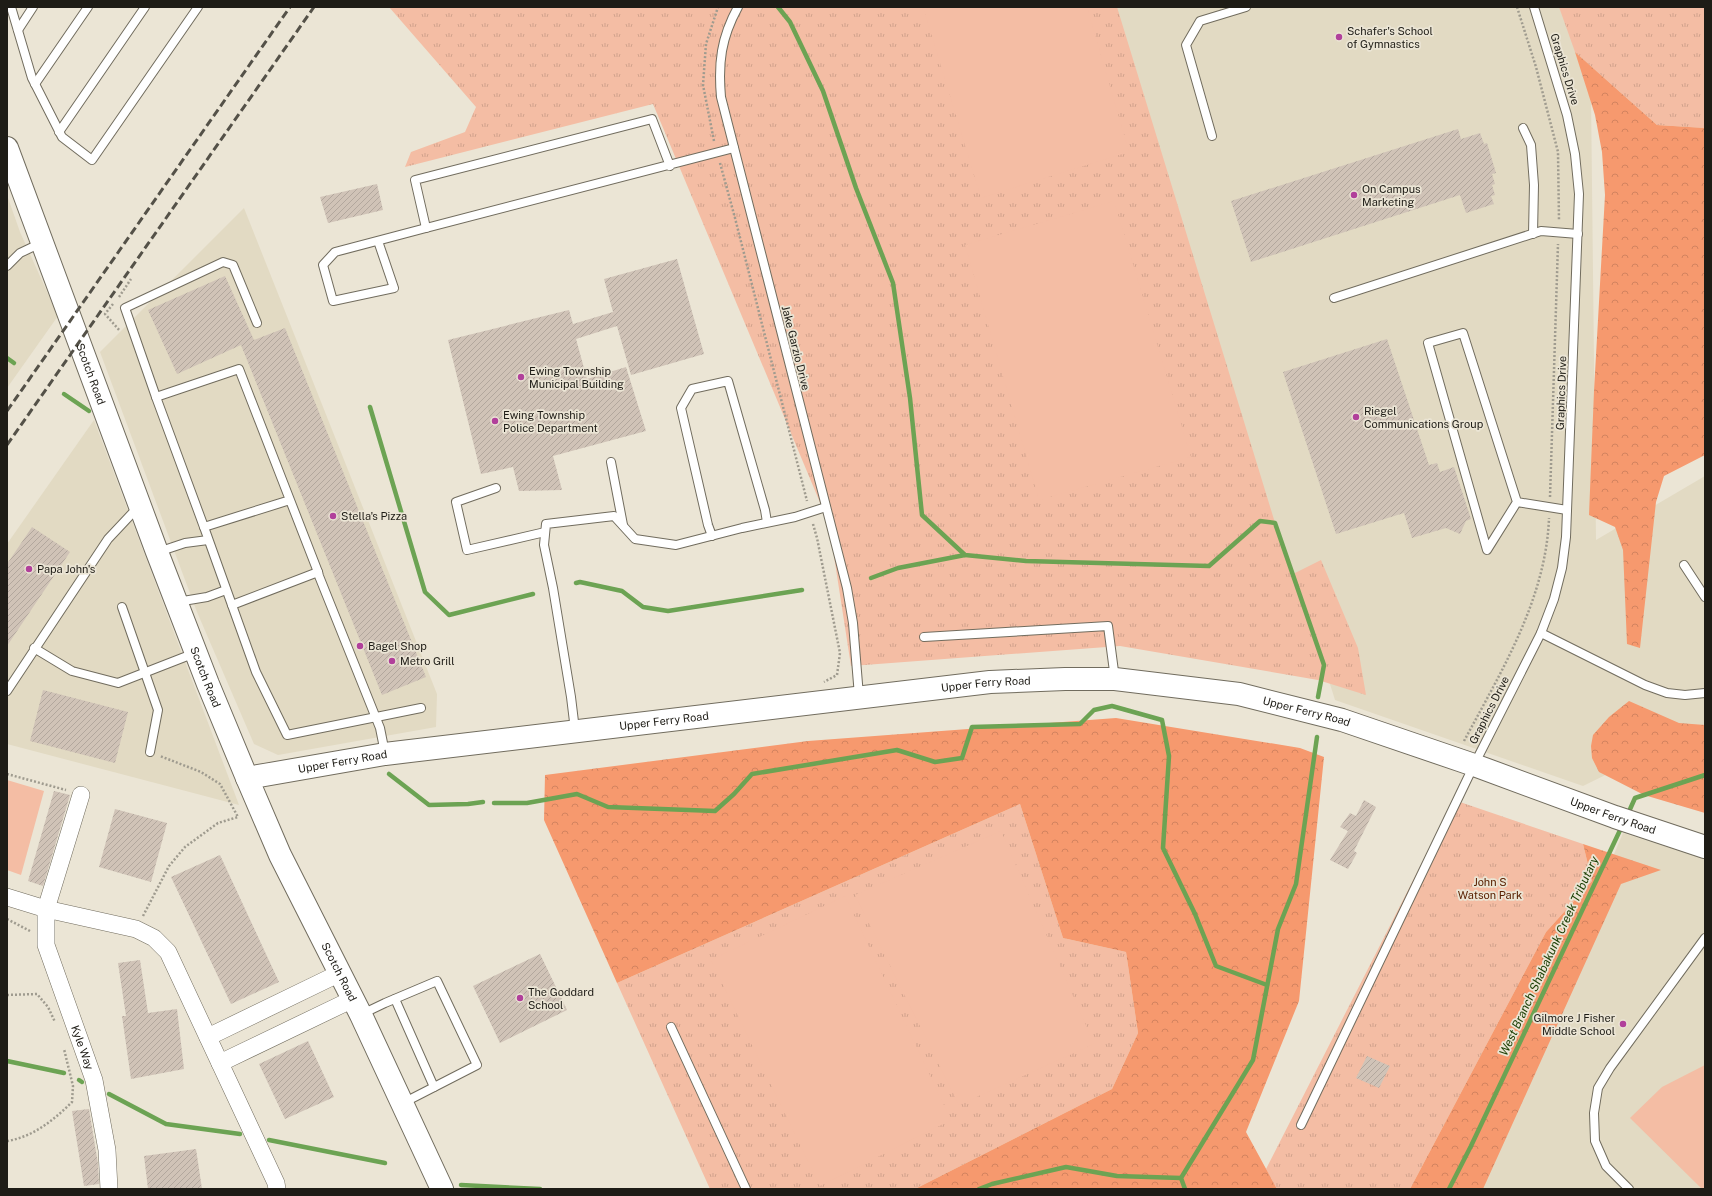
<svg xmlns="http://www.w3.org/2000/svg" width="1712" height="1196" viewBox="0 0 1712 1196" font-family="'Public Sans',sans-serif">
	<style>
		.built { fill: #e2dac3 }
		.grass { fill: url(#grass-tufts) }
		.forest { fill: url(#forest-crowns) }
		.garden { fill: #f4bda4 }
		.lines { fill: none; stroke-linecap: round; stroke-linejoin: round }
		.stream { stroke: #6ca353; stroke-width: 4.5 }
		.building { fill: url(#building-hatch) }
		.service-casing { stroke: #716c5e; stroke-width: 10 }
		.minor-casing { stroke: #716c5e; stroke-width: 18 }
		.secondary-casing { stroke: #716c5e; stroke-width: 24 }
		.path { stroke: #9f9b8f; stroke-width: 2.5; stroke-dasharray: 2 2; stroke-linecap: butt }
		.service { stroke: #fff; stroke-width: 8 }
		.minor { stroke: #fff; stroke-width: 17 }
		.secondary { stroke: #fff; stroke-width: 22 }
		.rail { stroke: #545148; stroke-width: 3; stroke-dasharray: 8 4; stroke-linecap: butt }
		.poi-dot { fill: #b1409b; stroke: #ebe5d5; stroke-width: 1.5 }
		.labels { text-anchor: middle; stroke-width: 3.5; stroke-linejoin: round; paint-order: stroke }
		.poi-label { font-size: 11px; fill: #1e1c16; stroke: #ebe5d5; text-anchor: start }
		.street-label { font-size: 11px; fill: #1e1c16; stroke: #ebe5d5 }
		.park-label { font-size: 11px; fill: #592000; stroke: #ebe5d5 }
		.water-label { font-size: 12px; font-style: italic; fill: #193d02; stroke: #ebe5d5 }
	</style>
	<defs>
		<pattern id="grass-tufts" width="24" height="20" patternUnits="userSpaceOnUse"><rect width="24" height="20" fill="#f4bda4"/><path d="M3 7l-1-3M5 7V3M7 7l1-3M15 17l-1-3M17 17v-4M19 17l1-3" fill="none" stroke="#d1a28c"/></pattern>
		<pattern id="forest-crowns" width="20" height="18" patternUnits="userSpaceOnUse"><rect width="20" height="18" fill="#f6996e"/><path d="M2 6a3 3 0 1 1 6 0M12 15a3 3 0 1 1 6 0" fill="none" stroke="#d2835f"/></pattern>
		<pattern id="building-hatch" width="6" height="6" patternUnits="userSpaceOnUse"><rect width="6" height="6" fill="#d0c3b7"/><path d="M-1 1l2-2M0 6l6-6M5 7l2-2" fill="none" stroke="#b2a79d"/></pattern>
	</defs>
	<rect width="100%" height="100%" fill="#ebe5d5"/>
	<g class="built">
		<polygon points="1114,7 1590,7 1596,540 1705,476 1705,726 1583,786 1335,700 1324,665 1260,521"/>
		<polygon points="7,195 20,232 58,316 7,388"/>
		<polygon points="244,208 437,694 436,727 278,755 254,744 197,612 100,352"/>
		<polygon points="94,420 239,805 7,744 7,544"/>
		<polygon points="1623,833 1705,859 1705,1189 1471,1189"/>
	</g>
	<g class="grass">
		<polygon points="389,7 1117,7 1291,575 1321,560 1358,648 1366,695 1318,680 1120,646 851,666 829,524 653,104 405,167 411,152 465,132 476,107"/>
		<polygon points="1559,7 1705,7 1705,128 1657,125 1575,52"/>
		<polygon points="1454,800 1583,844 1592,881 1546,932 1410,1189 1277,1189 1266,1169"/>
		<polygon points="1020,804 1063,938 1126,952 1138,1033 1112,1089 915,1189 710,1189 617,983"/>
	</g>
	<g class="forest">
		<polygon points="1575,52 1657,125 1705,128 1705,455 1664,476 1656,502 1640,648 1627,644 1623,550 1615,527 1589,515 1594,391 1605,195 1602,152 1595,115"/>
		<polygon points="1629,701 1679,723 1705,725 1705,813 1644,795 1599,772 1592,758 1591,746 1593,735 1609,717"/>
		<polygon points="1116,718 1300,748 1324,757 1299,1001 1246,1132 1277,1189 915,1189 1112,1089 1138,1033 1126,952 1063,938 1020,804 617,983 544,820 545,775 808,741"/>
		<polygon points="1583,844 1661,870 1621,884 1483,1189 1410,1189 1546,932 1592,881"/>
	</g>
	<g class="garden">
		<polygon points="923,7 1087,7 1129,152 981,198"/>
		<polygon points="1114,201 1191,457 1039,500 965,245"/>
		<polygon points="7,780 44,791 21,875 7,870"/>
		<polygon points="1001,831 1094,1044 959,1105 855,895"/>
		<polygon points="845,896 951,1120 820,1186 711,960"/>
		<polygon points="1705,1065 1705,1189 1702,1189 1630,1118 1662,1087"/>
	</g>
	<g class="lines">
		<g class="stream">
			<polyline points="778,7 790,22 823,91 856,188 893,283 910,398 922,515 965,555 1026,561 1209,566 1260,521 1275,523 1324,665 1318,697"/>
			<polyline points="7,358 14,363"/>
			<polyline points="64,394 89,411"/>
			<polyline points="370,407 425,592 449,615 533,594"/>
			<polyline points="871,578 898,568 965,555"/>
			<polyline points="576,583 580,582 622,591 643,607 668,611 802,590"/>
			<polyline points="389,774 429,805 468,804 483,802"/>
			<polyline points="494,803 527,803 577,794 608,807 715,811 734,794 752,774 897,750 935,762 962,758 972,727 1080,724 1094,710 1112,706 1162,720 1169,756 1163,848 1195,914 1216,966 1267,985"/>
			<polyline points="1627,816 1635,798 1705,775"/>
			<polyline points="7,1061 64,1073"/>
			<polyline points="79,1080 82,1082"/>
			<polyline points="109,1094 166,1124 240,1134"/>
			<polyline points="269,1140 385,1163"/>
			<polyline points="461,1185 540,1189"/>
			<polyline points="979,1189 992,1184 1066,1167 1117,1176 1181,1178"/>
			<polyline points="1185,1189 1181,1178 1253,1060 1278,929 1296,884 1317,737"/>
			<polyline points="1449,1189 1471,1146 1622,826"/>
		</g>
	</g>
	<g class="building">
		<polygon points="1458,129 1461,139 1480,133 1484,144 1487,143 1496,173 1492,174 1495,184 1492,185 1495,195 1491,196 1494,204 1466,213 1460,195 1251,262 1231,201"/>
		<polygon points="377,184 383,210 328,223 320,197"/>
		<polygon points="677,259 704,354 631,375 617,326 576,339 587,379 626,367 646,431 553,456 562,490 519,491 513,467 481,474 448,340 569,310 573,324 613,312 604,279"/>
		<polygon points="225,276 254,340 285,328 426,677 382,695 241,345 177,374 148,310"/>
		<polygon points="1387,339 1429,465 1437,463 1440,472 1454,467 1471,519 1466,521 1460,534 1446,528 1412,538 1404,513 1336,534 1283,372"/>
		<polygon points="32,527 70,552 7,646 7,564"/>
		<polygon points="43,690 128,712 115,763 30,741"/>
		<polygon points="54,791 70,795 43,886 28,881"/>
		<polygon points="1364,800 1376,807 1354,851 1357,853 1348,869 1330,860 1348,831 1340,827 1350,813 1356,816"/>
		<polygon points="115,809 167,823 151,882 99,867"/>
		<polygon points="220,855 279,982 231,1004 171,877"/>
		<polygon points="540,954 567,1010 500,1043 473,986"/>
		<polygon points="140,960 148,1013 177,1009 184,1069 131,1079 122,1016 126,1016 118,963"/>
		<polygon points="308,1041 334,1097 285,1119 259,1064"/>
		<polygon points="1367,1056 1390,1066 1379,1088 1356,1078"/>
		<polygon points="89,1109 98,1164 99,1184 84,1186 72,1111"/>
		<polygon points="196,1149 202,1189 148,1189 144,1156"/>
	</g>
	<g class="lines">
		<g class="service-casing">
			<g id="service">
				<polyline points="11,7 32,78 62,137 92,160 198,7"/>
				<path d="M738,7c-17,31 -20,56 -17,90l126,491 6,35 6,73"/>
				<polyline points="18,30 33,7"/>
				<polyline points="35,84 88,7"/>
				<polyline points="1523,128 1531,145 1534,185 1533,234"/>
				<polyline points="59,132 145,7"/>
				<polyline points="1212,136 1186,45 1200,21 1246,7"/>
				<polyline points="670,166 652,119 415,180 426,228 734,148"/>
				<polyline points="378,241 394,288 333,301 323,265 335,252 426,228"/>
				<polyline points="7,266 20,253 41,243"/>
				<polyline points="1334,298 1541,231 1578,234"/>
				<polyline points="156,397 125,308 223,262 233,265 257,323"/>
				<polyline points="611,462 623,525"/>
				<polyline points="496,488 456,502 467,550 545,532"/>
				<path d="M290,500l-86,27 -48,-130 83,-28c26,68 53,135 79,203l1,4 61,152 5,25"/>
				<polyline points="1517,502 1487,550 1428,343 1463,333 1517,502 1567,510"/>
				<polyline points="204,527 256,672 287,735 421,708"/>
				<polyline points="712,536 708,525 681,408 692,389 728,381 765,510 767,522"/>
				<polyline points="158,552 185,543 208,540"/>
				<polyline points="1684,565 1705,597"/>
				<polyline points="177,602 207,597 226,590"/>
				<polyline points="232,605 318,572"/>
				<polyline points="122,607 158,710 150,752"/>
				<polyline points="1541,633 1645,685 1667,693 1685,695 1705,693"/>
				<polyline points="924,637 1108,626 1115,679"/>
				<polyline points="34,648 72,671 118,683 195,653"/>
				<polyline points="7,691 108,539 139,506"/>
				<polyline points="575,730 571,697 553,588 544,545 546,524 614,516 635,539 676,545 742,528 795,517 826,507"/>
				<polyline points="395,999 434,1087"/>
				<polyline points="362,1014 385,1003 437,981 477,1065 403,1103"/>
				<polyline points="671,1027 746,1189"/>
				<polyline points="1301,1125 1474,765 1541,633 1554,599 1562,568 1566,537 1579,194 1575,154 1567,115 1534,7"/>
				<polyline points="1629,1189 1606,1166 1595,1141 1594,1113 1598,1088 1610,1068 1705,938"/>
			</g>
		</g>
		<g class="minor-casing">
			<g id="minor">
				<path id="s1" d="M81,795l-35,114v36l48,135 13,70 2,39"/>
				<polyline points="7,897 46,909 136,929 154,938 168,952 276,1183 277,1189"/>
				<polyline points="208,1037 340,973"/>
				<polyline points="220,1063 353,999"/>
			</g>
		</g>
		<g class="secondary-casing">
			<g id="secondary">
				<path id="s2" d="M7,148l150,404 51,132 39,94 33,77 81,160 81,174"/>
				<path id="s3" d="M247,778l138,-24 605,-72 75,-3h50l124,15 103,26 132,45 141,52 90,30"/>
			</g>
		</g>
		<g class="path">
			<polyline points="1517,7 1536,67 1558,152 1559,221"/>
			<polyline points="714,141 703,85 706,44 718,7"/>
			<polyline points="720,163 735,218 807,501"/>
			<polyline points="119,297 131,279"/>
			<polyline points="113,304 105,314 120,331"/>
			<polyline points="1550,497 1558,244"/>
			<polyline points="813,524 817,538 840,653 837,675 824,682"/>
			<path d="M1464,741c37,-69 82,-142 85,-223"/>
			<polyline points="7,774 66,790"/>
			<polyline points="143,916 169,866 185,847 218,823 238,817 220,784 201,772 160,756"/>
			<polyline points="7,919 30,931"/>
			<polyline points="7,995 37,994 48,1007 55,1022"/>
			<path d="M7,1141c26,-4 47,-21 65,-39l1,-16 -9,-37"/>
		</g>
		<use href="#service" class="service"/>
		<use href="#minor" class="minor"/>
		<use href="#secondary" class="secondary"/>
		<g class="rail">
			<polyline points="7,411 290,7"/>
			<polyline points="7,445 314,7"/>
		</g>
	</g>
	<g class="poi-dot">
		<circle cx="1339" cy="37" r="4"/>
		<circle cx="1354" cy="195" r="4"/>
		<circle cx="521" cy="377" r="4"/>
		<circle cx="1356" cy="417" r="4"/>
		<circle cx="495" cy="421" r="4"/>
		<circle cx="333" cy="516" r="4"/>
		<circle cx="29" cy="569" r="4"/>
		<circle cx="360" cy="646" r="4"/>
		<circle cx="392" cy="661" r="4"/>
		<circle cx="520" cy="998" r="4"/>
		<circle cx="1623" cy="1024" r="4"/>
	</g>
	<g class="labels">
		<g class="poi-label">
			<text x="1347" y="35">Schafer's School<tspan x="1347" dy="13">of Gymnastics</tspan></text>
			<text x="1362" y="193">On Campus<tspan x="1362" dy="13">Marketing</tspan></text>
			<text x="529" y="375">Ewing Township<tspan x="529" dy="13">Municipal Building</tspan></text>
			<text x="1364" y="415">Riegel<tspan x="1364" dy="13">Communications Group</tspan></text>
			<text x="503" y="419">Ewing Township<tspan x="503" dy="13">Police Department</tspan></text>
			<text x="341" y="520">Stella's Pizza</text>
			<text x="37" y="573">Papa John's</text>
			<text x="368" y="650">Bagel Shop</text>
			<text x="400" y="665">Metro Grill</text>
			<text x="528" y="996">The Goddard<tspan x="528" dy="13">School</tspan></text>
			<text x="1615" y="1022" text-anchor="end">Gilmore J Fisher<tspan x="1615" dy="13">Middle School</tspan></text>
		</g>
		<g class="street-label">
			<text transform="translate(1565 69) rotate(73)" y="4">Graphics Drive</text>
			<text transform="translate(796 348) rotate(76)" y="4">Jake Garzio Drive</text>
			<text dy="4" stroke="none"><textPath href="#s2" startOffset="241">Scotch Road</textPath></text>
			<text transform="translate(1561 393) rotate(-88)" y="4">Graphics Drive</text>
			<text dy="4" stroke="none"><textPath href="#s2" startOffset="565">Scotch Road</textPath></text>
			<text dy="4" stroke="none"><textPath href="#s3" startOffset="745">Upper Ferry Road</textPath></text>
			<text transform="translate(1489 710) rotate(-63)" y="4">Graphics Drive</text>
			<text dy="4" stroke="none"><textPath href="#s3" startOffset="1069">Upper Ferry Road</textPath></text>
			<text dy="4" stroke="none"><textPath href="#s3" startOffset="421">Upper Ferry Road</textPath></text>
			<text dy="4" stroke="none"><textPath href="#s3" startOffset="97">Upper Ferry Road</textPath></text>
			<text dy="4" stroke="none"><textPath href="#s3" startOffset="1393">Upper Ferry Road</textPath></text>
			<text dy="4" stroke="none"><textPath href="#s2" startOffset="889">Scotch Road</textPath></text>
			<text dy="4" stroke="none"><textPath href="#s1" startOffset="264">Kyle Way</textPath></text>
		</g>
		<g class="park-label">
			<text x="1490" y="886">John S<tspan x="1490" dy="13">Watson Park</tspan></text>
		</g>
		<g class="water-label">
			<text transform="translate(1549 956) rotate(-65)" y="4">West Branch Shabakunk Creek Tributary</text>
		</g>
	</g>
	<rect width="1712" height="1196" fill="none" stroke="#1e1c16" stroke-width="16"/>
</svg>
